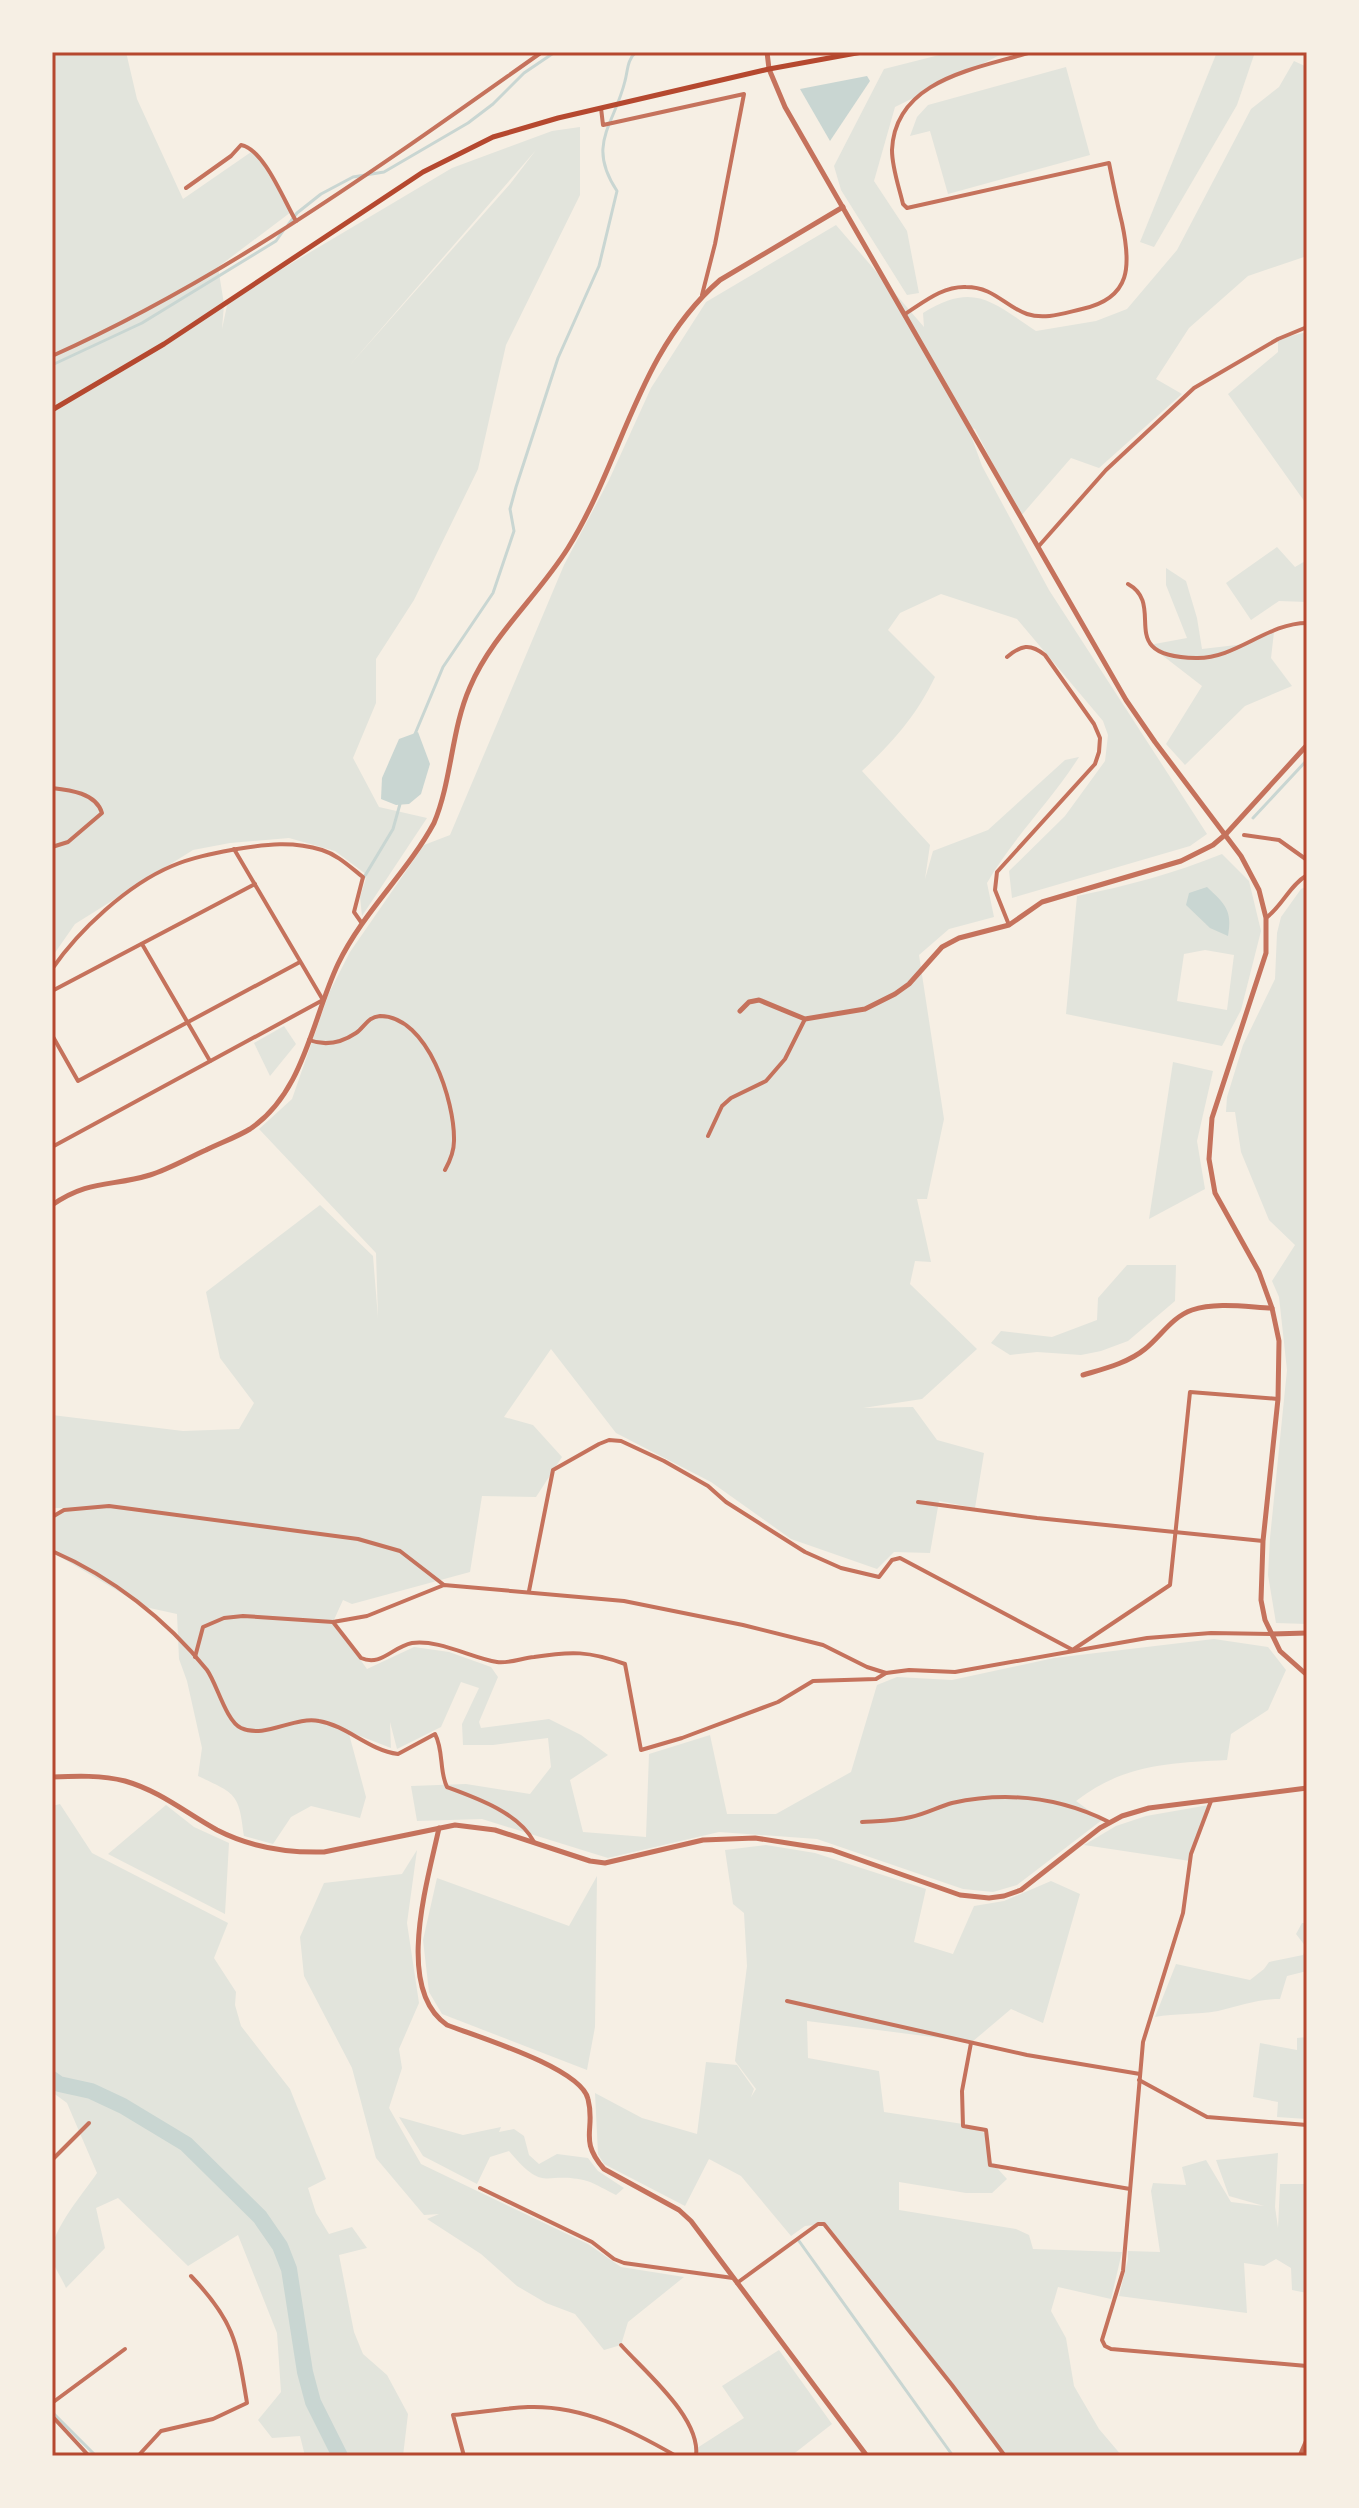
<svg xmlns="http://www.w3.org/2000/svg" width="1359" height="2508" viewBox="0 0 1359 2508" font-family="'DM Sans',sans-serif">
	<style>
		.green { fill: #e2e4dc; fill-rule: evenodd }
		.water { fill: #c9d6d2 }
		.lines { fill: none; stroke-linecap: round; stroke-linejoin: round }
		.stream { stroke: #c9d6d2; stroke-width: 3 }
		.river { stroke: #c9d6d2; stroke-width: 16 }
		.minor { stroke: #c5725c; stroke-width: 4 }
		.tertiary { stroke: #c5725c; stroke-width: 5 }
		.secondary { stroke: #b5482f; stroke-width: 5 }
		.neatline { fill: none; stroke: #b5482f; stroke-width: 3 }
	</style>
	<rect width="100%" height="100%" fill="#f6efe4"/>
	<g class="green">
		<path d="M52,52h74l11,47 46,100 71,-49 37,62 -73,55 6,37 -2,25 6,-28 224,-133 100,-37 28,-4v68l-74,150 -28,124 -64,131 -38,59v44l-23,55 26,49 48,11 -65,98 -2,-19 7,-22 -32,-24 -46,-13 -59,5 -37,7 -118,74 -23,33zM536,150l-26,34 -161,182z"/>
		<polygon points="951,52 1006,52 895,107 874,181 907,231 919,293 907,295 841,190 834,166 884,69"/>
		<polygon points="1217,52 1255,52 1237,105 1154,247 1140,242"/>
		<path d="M1294,61l13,6v189l-59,20 -59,52 -33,51 26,15 -83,74 -28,-10 -51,59 -45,-88 -7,-2 14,39 67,124 158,244 -17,12 -178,52 -3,-27 56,-55 40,-55 3,-26 -5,-14 -86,-102 -76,-25 -41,19 -12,17 47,47c-19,39 -41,64 -73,94l68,74 -5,34 8,-28 55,-21 77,-70 14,-3c-28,44 -66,81 -92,126l7,34 -45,12 -30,26 25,164 -17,80h-10l14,63 -16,-1 -5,23 67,65 -55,50 -59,9 50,-1 24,33 47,13 -9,55 -36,-7 -9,52 -36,-1 -17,17 -86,-30 -80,-57 -95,-49 -65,-84 -47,68 29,8 29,32 -26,40 -54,-1 -12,76 -118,32 -9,-4 -10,22 34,47 47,-22 35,5 42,15 7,10 -19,45 2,6 68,-9 32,16 27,20 -38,25 13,52 63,5 3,-83 61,-19 17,79h49l75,-42 26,-87 20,-8 55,3 102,-22 160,-19 54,8 18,23 -18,40 -37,24 -4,26c-58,3 -103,4 -151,41l26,19 -85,65 -24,7 -30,-3 -146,-50 -98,-7 -111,26 -126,-39 -65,2 -6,-35 55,-2 64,10 21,-27 -3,-29 -55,7h-30l-1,-21 17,-36 -18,-6 -20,45 -44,22 -7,-27 1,26 -49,-19 7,5 17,63 -6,21 -49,-12 -20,11 -18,27 -29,-8c-5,-43 -8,-42 -46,-60l4,-28 -15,-67 -8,-22 -2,-45 -32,-7 -93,-55v-28l5,-11 28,-5h-33v-93l131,16 56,-2 15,-26 -34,-45 -14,-66 114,-87 53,51 5,62 -2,-65 -117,-124 33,-30 37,-106 21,-41 74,-107 26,-10 114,-270 45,-85 42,-92 55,-86 130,-77 88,102 -1,-14c51,-32 69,-11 113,18l60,-10 31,-12 50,-59 74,-141 28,-22z"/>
		<polygon points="1066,67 1090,155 948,194 930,131 910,136 917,117 928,105"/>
		<polygon points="1307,332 1307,505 1228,394 1278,352 1278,339"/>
		<polygon points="1277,547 1295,567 1307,560 1307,602 1279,601 1251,620 1226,583"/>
		<polygon points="1166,568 1186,581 1197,618 1202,649 1245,644 1274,632 1271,658 1292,686 1245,706 1185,765 1166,744 1202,686 1149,645 1187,638 1166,585"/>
		<path d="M1222,854l27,27 12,50 -20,79 -19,36 -156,-32 11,-118c50,-10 98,-23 145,-42zM1205,950l29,5 -7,55 -50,-9 7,-47z"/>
		<polygon points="1307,886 1307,1624 1276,1623 1268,1575 1270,1538 1287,1370 1279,1297 1272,1281 1295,1245 1269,1220 1241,1152 1235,1112 1226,1112 1227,1097 1243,1045 1275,979 1277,933 1281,917 1301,889"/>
		<polygon points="284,1026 296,1044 270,1076 254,1043"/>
		<polygon points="1173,1062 1213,1071 1197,1141 1205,1189 1149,1219"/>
		<polygon points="1127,1265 1176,1265 1175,1301 1128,1341 1101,1351 1081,1355 1037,1352 1010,1355 991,1343 1001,1331 1052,1337 1097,1320 1098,1298"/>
		<path d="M60,1804l32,49 136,70 -14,35 22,34 -1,13 6,21 49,63 36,90 -18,9 8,25 13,21 23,-7 15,21 -28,7 15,77 9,22 24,21 21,39 -5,42h-98l-5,-20 -28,2 -14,-18 23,-28 -4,-59 -39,-98 -50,31 -70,-68 -22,10 9,40 -39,40c-4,-10 -12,-20 -14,-30 -5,-24 32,-65 45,-85l-30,-70 -15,-11v-286z"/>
		<polygon points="166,1805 194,1827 229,1843 225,1914 108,1854"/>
		<polygon points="1209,1805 1190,1861 1084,1845 1116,1826 1146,1816"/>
		<polygon points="766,1845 815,1853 926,1889 914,1942 953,1954 974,1906 1004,1901 1051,1881 1080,1894 1043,2023 1011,2009 972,2042 807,2021 808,2058 879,2071 884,2112 963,2124 987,2134 989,2159 1007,2179 992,2193 966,2193 899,2182 899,2210 1016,2229 1029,2235 1033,2249 1122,2252 1111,2299 1058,2287 1051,2311 1066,2338 1074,2386 1099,2429 1122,2456 1005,2456 825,2224 805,2226 791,2236 741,2176 709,2159 685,2206 604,2164 598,2154 595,2093 642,2118 697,2134 706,2062 737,2065 754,2089 751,2097 756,2089 735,2061 747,1966 744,1913 733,1904 725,1850"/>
		<polygon points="417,1850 407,1923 419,2003 399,2049 402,2068 389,2108 421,2164 588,2244 621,2267 684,2277 628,2322 621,2345 604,2350 575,2314 546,2303 517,2286 481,2254 427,2219 439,2214 424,2215 376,2158 352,2068 304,1976 300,1937 324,1883 402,1874"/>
		<polygon points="597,1876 595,2027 587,2070 442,2014 429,1992 423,1940 437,1878 569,1926"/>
		<path d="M1302,1923h5v48l-20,5 -7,23c-22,0 -41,7 -62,12 -21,4 -43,2 -63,6l21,-53 74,16 14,-11 5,-7 34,-7 3,-8 -10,-13z"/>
		<polygon points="1307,2037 1307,2119 1277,2117 1278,2102 1253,2097 1260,2043 1297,2050 1297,2038"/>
		<path d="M399,2117l64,18 38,-8 -2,5 15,-3 10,7 5,19 10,9 18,-10 31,4 10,13 26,17 -8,7c-9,-4 -19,-11 -29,-14 -44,-11 -41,14 -78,-30l-19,6 -13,27 -54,-28z"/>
		<polygon points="1278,2153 1275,2207 1278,2228 1280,2184 1307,2184 1307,2293 1292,2290 1291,2268 1276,2259 1264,2266 1244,2263 1247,2313 1119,2296 1128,2259 1128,2251 1160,2252 1151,2191 1153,2183 1186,2185 1182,2167 1206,2160 1231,2202 1264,2206 1229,2196 1216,2160"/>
		<polygon points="779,2350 832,2424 791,2456 697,2456 697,2448 744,2418 722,2386"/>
	</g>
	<g class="water">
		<polygon points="867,76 870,81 830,141 800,89"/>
		<polygon points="418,732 430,764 421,794 409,804 396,805 381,799 382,778 399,739"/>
		<path d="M1207,887c17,16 26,23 21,49l-18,-8 -24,-23 3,-12z"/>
	</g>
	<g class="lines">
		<g class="stream">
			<polyline points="288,225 297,213 321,194 353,177 384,172 468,123 493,104 524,73 555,52"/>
			<polyline points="52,365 142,323 276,241 283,231"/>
			<path d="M415,734l28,-67 50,-74 21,-62 -4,-22 6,-22 42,-129 41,-92 18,-75c-31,-47 -3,-65 8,-110 3,-11 2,-21 11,-29"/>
			<polyline points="1253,818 1307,760"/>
			<polyline points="363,879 393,829 400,804"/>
			<polyline points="799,2241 953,2456"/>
			<polyline points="52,2412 96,2456"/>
		</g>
		<polyline class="river" points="52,2079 59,2084 91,2091 123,2106 186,2144 260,2217 280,2246 289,2269 305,2372 313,2402 340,2456"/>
		<g class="minor">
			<polyline points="601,108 603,125 744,94 715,244 702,295"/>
			<path d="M186,188l45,-32 10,-11c23,4 43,56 55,76"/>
			<path d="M905,314c19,-12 38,-28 61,-27 28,0 38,19 61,27 18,6 37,-1 55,-5 50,-11 49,-44 40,-86 -5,-20 -9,-40 -13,-60l-202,45 -4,-4c-4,-17 -11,-36 -11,-54 3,-71 85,-81 139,-98"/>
			<path d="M52,356c175,-78 334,-194 490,-304"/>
			<polyline points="1038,547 1106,470 1194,388 1278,339 1307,327"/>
			<path d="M1128,584c40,22 -16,73 68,74 40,1 71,-35 111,-35"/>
			<path d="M1007,657c14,-12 23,-14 38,-2l49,69 6,14 -1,14 -4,12 -98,108 -2,18 14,35"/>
			<path d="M52,788c18,2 44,5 50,25l-34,29 -16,5"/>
			<polyline points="1244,835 1279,840 1307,860"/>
			<path d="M1266,918c17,-13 23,-32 41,-43"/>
			<polyline points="142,944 210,1061"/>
			<path d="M52,969c27,-39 75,-84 120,-103 21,-9 44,-13 65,-17 30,-5 56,-8 85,1 16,5 28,17 41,27l-9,35 7,10"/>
			<polyline points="52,991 255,884"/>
			<polyline points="52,1035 78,1081 300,962"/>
			<path d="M309,1040c16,6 32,3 47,-7 9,-6 11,-16 24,-17 48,0 75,86 74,125 0,10 -4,20 -9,29"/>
			<polyline points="708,1136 722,1106 731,1098 766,1081 785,1059 805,1019"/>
			<polyline points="52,1147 323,1000 234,849"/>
			<polyline points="918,1502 1037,1518 1263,1541"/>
			<polyline points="52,1517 64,1510 109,1506 358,1539 400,1551 444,1585"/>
			<path d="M52,1551c60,26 114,68 155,119 10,14 19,51 34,58 24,11 53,-12 78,-7 29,5 49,29 79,33l37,-20c9,17 4,37 12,53 30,11 72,26 87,55"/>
			<polyline points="529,1591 553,1470 599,1444 609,1440 621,1441 664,1461 708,1486 726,1502 805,1552 841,1568 879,1577 892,1560 900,1558 1071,1649"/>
			<path d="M333,1622l28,36c20,9 31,-11 51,-15 26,-4 60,15 85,19 10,2 26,-4 37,-5 37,-6 55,-6 91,7l16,86 41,-12 96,-36 35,-21 63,-2 10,-6"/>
			<polyline points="1071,1651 1170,1585 1190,1392 1278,1399"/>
			<polyline points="195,1657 203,1627 224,1618 243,1616 333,1622 367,1616 444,1585 624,1601 743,1625 823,1645 867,1667 886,1673 909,1670 955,1672 1147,1638 1211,1633 1272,1634"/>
			<polyline points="1211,1801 1191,1854 1183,1913 1143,2042 1123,2271 1102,2340 1105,2346 1111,2349 1307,2366"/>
			<path d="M862,1822c16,-1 33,-1 49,-5 14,-3 27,-10 41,-14 55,-12 107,-6 157,19"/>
			<polyline points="787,2001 1027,2055 1140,2074"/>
			<polyline points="971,2043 962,2091 963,2126 986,2130 990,2165 1130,2189"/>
			<polyline points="1139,2080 1207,2117 1307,2125"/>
			<polyline points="52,2160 89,2123"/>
			<polyline points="480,2188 592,2242 614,2259 624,2263 733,2278"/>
			<polyline points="737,2283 818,2224 824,2224 952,2385 1005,2456"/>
			<path d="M621,2345c24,27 80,73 75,111"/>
			<polyline points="52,2403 125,2349"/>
			<polyline points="52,2416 89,2456"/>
			<path d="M138,2456l23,-25 52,-12 34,-16c-10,-60 -12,-81 -56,-127"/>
			<path d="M464,2456l-11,-41c25,-2 51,-7 75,-8 54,-2 103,23 148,49"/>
		</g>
		<g class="tertiary">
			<polyline points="767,52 769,69 785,107 1126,700 1155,742 1241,856 1259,890 1266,918 1266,953 1212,1118 1209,1159 1215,1193 1259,1272 1272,1308 1279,1341 1278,1399 1263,1541 1261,1600 1265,1620 1280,1651 1307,1675"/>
			<polyline points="740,1011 749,1002 759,1000 805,1019 865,1009 895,994 909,984 942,947 959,938 1009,925 1042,902 1181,861 1213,845 1226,834 1307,745"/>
			<path d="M52,1205c38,-26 59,-18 98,-30 19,-6 38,-17 56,-25 14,-7 31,-13 44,-21 54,-36 62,-110 88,-165 25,-52 69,-91 96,-141 18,-43 17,-93 36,-136 22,-52 68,-91 98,-139 55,-88 69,-196 152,-268l123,-73"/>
			<path d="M1083,1375c20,-6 45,-12 62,-26 16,-13 27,-32 47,-39 24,-8 55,-3 80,-2"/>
			<polyline points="1272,1634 1307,1633"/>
			<path d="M52,1777c24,-1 50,-2 73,4 35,10 61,32 92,49 33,17 70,23 107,22l131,-27 40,5 95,31 15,2 98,-23 52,-2 77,12 128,45 29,3 15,-2 17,-6 79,-62 22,-12 27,-8 158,-20"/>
			<path d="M439,1828c-11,52 -45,161 8,197 31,12 134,43 141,74 8,31 -10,40 16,70l75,41 12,11 176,235"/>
			<polyline points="1300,2456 1307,2440"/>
		</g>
		<polyline class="secondary" points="52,410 164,344 423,172 493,137 558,118 769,69 862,52"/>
	</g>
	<rect width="1359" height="2508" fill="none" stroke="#f6efe4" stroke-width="108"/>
	<rect x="54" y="54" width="1251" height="2400" class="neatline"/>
</svg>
